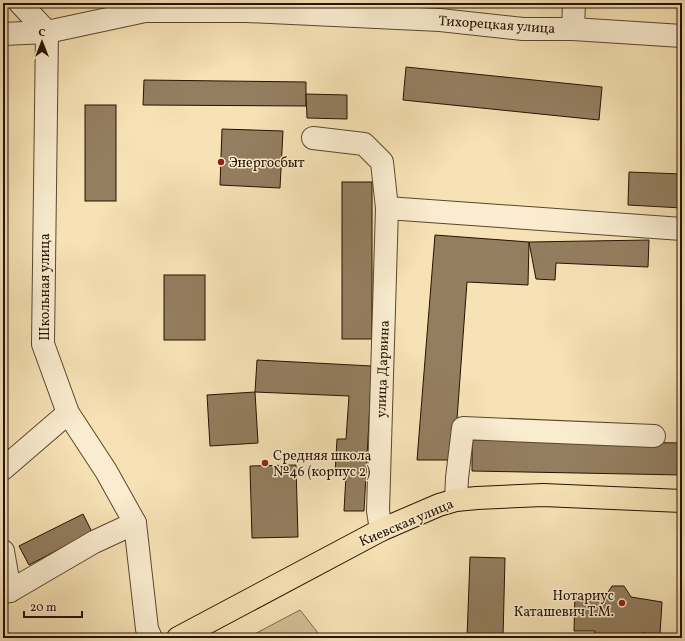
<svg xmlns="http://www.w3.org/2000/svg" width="685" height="641" viewBox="0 0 685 641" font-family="Vollkorn,serif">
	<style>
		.green { fill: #d3bf96; stroke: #7d684c }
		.building { fill: #937e5f; stroke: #271201 }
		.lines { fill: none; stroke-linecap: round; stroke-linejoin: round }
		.minor-casing { stroke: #5b462e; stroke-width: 24 }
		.major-casing { stroke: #271201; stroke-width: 24 }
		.minor { stroke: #f9eccf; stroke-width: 22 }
		.major { stroke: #f6e2b5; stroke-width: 22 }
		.poi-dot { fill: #8f2418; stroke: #f9eccf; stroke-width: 1.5 }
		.labels { text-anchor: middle; stroke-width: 3; stroke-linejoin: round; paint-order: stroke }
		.street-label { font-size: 14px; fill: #271201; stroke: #f9eccf }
		.poi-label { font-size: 14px; fill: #271201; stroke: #f9eccf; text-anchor: start }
	</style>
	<rect width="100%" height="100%" fill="#f6e2b5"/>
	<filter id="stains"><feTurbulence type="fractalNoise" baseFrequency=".005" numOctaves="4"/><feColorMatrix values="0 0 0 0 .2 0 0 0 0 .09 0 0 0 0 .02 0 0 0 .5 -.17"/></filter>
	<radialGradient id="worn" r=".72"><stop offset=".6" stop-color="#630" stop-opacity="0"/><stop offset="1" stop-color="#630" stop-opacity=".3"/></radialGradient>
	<polygon class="green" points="300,610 322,638 247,638"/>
	<g class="building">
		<polygon points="406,67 602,87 599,120 403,100"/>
		<polygon points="144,80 306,82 306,106 143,105"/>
		<polygon points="306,94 347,95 347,119 307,118"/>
		<rect x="85" y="105" width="31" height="96"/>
		<polygon points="222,129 283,131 280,188 220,185"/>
		<polygon points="629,172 682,174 682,208 628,205"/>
		<rect x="342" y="182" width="30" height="157"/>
		<polygon points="435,235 529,242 528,285 467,282 454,460 417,460"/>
		<polygon points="649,240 648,267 556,263 555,280 536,279 529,242"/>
		<rect x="164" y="275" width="41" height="65"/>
		<polygon points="257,360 372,366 364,511 344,511 346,475 335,474 337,439 346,439 349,396 255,392"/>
		<polygon points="255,392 258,443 210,446 207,395"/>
		<polygon points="472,440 682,443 682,475 472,471"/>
		<polygon points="296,465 298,537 252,538 250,466"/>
		<polygon points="83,514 92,532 29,565 19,546"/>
		<polygon points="470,557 505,558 503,638 467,638"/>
		<polygon points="612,586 624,586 631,597 662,602 660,634 642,633 642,638 594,638 595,631 574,631 575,594 605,597"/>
	</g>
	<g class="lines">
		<g class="minor-casing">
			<g id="minor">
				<polyline points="20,3 47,32"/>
				<polyline points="573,29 574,3"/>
				<polyline points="47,32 43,344 68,413 106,471 135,523 147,629 151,638"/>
				<polyline points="3,34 47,32 145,11 247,11 440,20 523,29 573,29 682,36"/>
				<polyline points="313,138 364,144 382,162 387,208 378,511 381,530"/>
				<polyline points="387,208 682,229"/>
				<polyline points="3,469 68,413"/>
				<polyline points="456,500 457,478 463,428 654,436"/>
				<polyline points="3,551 10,591"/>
				<polyline points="3,592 10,591 94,542 135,523"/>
			</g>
		</g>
		<g class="major-casing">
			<polyline id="major" points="178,638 381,530 439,505 456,500 477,498 543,495 682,501"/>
		</g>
		<use href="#minor" class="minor"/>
		<use href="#major" class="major"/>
	</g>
	<g class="poi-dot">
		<circle cx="221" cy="162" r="4"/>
		<circle cx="265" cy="463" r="4"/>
		<circle cx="622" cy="603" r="4"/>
	</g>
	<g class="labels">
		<g class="street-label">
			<text transform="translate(497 24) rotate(4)" y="5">Тихорецкая улица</text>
			<text transform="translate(44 287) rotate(-90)" y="5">Школьная улица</text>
			<text transform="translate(382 369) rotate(-88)" y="5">улица Дарвина</text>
			<text transform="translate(406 522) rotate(-23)" y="5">Киевская улица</text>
		</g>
		<g class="poi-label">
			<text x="229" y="167">Энергосбыт</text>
			<text x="273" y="460">Средняя школа<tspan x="273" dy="16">№46 (корпус 2)</tspan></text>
			<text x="614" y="600" text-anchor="end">Нотариус<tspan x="614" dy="16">Каташевич Т.М.</tspan></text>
		</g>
	</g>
	<rect width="685" height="641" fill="none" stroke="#f6e2b5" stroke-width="16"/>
	<rect x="4" y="4" width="677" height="633" fill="none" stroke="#271201" stroke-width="2"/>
	<rect x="8" y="8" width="669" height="625" fill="none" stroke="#271201"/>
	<g transform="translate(42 42)" stroke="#f9eccf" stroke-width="3" paint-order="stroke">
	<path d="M0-3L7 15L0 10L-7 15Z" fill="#271201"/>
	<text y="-6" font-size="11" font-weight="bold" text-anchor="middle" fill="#271201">С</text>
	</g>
	<path d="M24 611v6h58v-6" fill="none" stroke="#271201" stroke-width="2"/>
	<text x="30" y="611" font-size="12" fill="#271201" stroke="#f9eccf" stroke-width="3" paint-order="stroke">20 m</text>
	<rect width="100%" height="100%" filter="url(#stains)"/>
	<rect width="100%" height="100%" fill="url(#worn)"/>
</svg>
